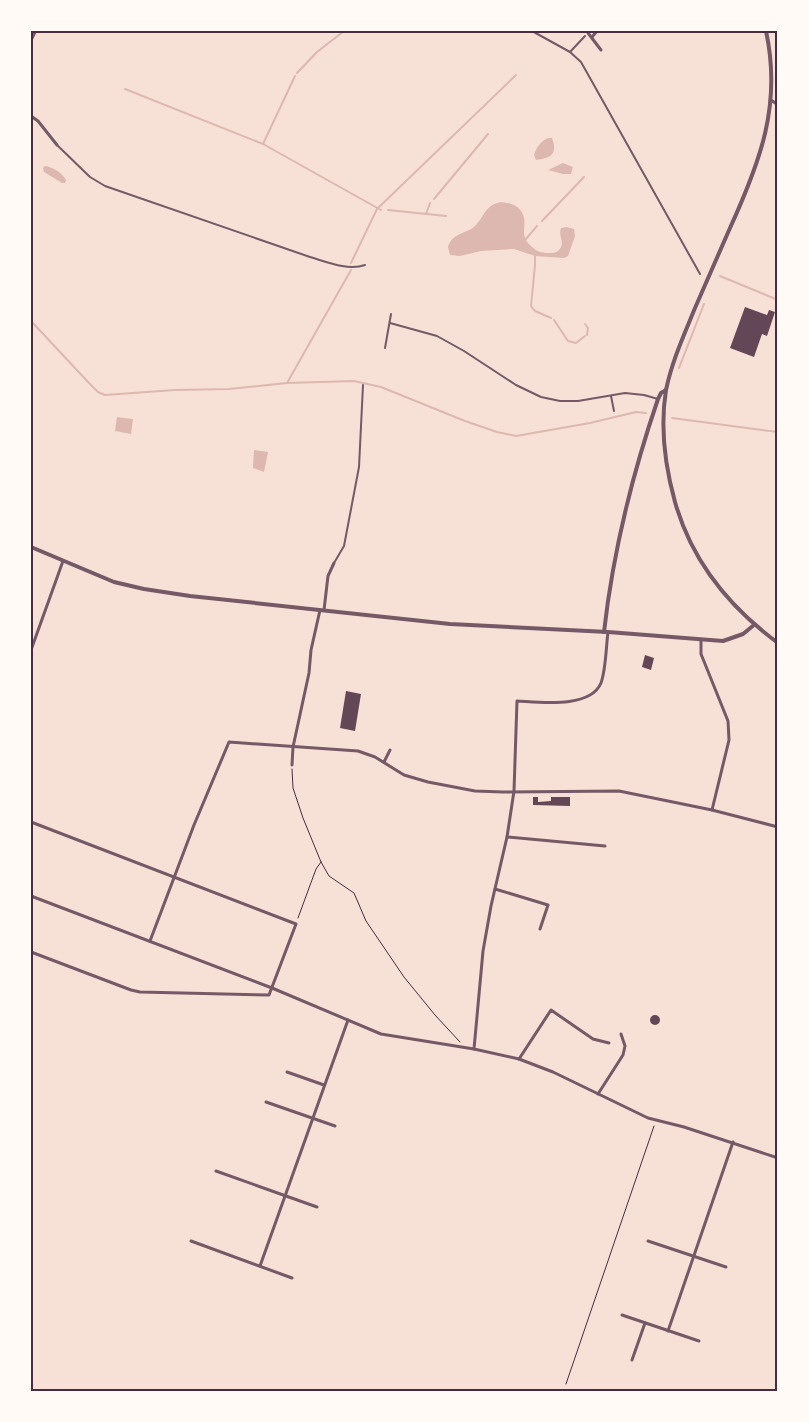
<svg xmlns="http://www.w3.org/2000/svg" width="809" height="1422" viewBox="0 0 809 1422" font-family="'IBM Plex Serif',serif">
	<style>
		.water { fill: #dcb8b0 }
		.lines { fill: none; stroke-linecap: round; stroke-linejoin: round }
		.stream { stroke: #dcb8b0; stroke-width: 2 }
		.building { fill: #644757 }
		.path { stroke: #4a2c40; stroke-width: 1 }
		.pedestrian { stroke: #755966; stroke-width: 2 }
		.minor { stroke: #755966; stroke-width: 3 }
		.tertiary { stroke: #755966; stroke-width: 4 }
		.neatline { fill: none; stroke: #4a2c40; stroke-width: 2 }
	</style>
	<rect width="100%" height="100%" fill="#f7e1d7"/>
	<g class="water">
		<path d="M549,138h3c6,16 -1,20 -16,22l-2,-5c2,-7 7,-15 15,-17z"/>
		<polygon points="563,163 573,167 571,174 563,174 548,170"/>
		<path d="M45,166c8,1 17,7 21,14l-1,3h-3l-18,-11 -1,-4z"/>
		<path d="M501,202c8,1 15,2 20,9 9,13 -4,23 10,35 5,5 10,7 17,7 6,0 10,0 13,-6 3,-6 -3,-12 0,-19l5,-1 8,2 1,7 -7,20 -4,2 -29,-2 -21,-7 -33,2 -21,5 -10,-1 -2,-8c4,-14 18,-13 27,-21 9,-9 10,-21 26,-24z"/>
		<polygon points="117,417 133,419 131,434 115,431"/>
		<polygon points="254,450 268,452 264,472 253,468"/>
	</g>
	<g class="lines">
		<g class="stream">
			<polyline points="297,73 317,52 344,31"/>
			<polyline points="295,76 263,144 381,210"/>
			<polyline points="125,89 263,144"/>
			<polyline points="434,199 488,134"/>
			<polyline points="388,210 446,216"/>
			<polyline points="426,214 430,203"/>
			<polyline points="542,221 584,177"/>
			<polyline points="525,240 537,226"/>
			<polyline points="535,256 535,265"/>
			<polyline points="351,263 377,209 516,75"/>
			<polyline points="535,265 531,306 535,311 551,318"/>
			<polyline points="720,276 778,300"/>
			<polyline points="554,320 568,341 576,343 585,336"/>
			<polyline points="31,321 89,383 98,392 105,395 175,390 229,389 287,383 354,381 381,387 465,421 497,432 516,436 590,423 636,412 646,413"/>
			<polyline points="585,324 588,328 587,335"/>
			<polyline points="679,368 704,304"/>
			<polyline points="287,383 351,270"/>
			<polyline points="672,418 778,432"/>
		</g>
	</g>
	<g class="building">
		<polygon points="745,307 767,315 769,310 775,312 767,336 762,334 754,357 730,348"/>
		<polygon points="645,655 654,658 651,670 642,667"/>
		<polygon points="346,691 361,694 355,731 340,728"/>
		<polygon points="533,797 538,797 538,802 551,801 551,797 570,797 570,806 533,805"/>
		<circle cx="655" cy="1020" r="5"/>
	</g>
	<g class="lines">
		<g class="path">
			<polyline points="292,769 293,788 303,818 321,862 329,876 354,893 366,921 404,977 435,1015 460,1042"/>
			<polyline points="298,918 316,869 321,862"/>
			<polyline points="566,1384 654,1126"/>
		</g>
		<g class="pedestrian">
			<polyline points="532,31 570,52 581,62 700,274"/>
			<polyline points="570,52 585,36"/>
			<path d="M57,145l33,32 15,9 205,71c17,5 38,14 55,8"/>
			<polyline points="390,323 437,336 464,351 516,385 541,397 560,401 578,401 625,393 644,395 658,399"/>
			<polyline points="385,348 391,314"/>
			<polyline points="611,396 614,411"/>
			<polyline points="334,563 344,546 359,467 363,385"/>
		</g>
		<g class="minor">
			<polyline points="588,33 601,50"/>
			<polyline points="592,37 597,31"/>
			<polyline points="771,100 778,105"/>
			<polyline points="31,116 38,121 57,145"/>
			<polyline points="324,610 328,576 334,563"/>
			<path d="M608,632c-2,15 -2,37 -7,51 -11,26 -62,19 -84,18l-3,90 -7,46 -16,69 -8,45 -9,98 45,10 34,13 95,46 36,9 94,31"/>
			<polyline points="31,650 63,561"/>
			<polyline points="384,762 390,750"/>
			<polyline points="292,765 293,747 309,673 311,650 320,610"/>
			<polyline points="712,810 778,827"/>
			<polyline points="31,822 296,924 269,995 140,992 131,990 31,952"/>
			<polyline points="507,837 605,846"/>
			<polyline points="495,889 548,905 540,929"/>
			<polyline points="31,896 272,988 381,1034 474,1049"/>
			<polyline points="150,941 194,825 229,742 358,751 375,757 404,775 428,782 475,791 503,792 619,791 712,810 729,740 728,721 701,654 701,640"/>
			<polyline points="519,1059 551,1010 593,1039 609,1043"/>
			<polyline points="287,1072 324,1085"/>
			<polyline points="598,1094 623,1055 625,1046 621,1034"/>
			<polyline points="266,1102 335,1126"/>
			<polyline points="216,1171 317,1207"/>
			<polyline points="191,1241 292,1278"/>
			<polyline points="648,1241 726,1267"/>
			<polyline points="260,1266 348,1020"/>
			<polyline points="622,1315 699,1341"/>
			<polyline points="668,1331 733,1142"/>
			<polyline points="632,1360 645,1323"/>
		</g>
		<g class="tertiary">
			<path d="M766,31c16,74 -6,131 -36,197 -12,27 -23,53 -35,80 -11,27 -23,53 -29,82 -6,37 -1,76 9,112 17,60 54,105 103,141"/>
			<polyline points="31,39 35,31"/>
			<polyline points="31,547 114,582 144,589 190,596 450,624 608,632 723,641 743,634 754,625"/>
			<path d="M604,632c9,-80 28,-157 54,-233l3,-6 5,-3"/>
		</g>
	</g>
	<rect width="809" height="1422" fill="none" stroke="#fffaf5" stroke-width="65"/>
	<rect x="32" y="32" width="744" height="1358" class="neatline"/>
</svg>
